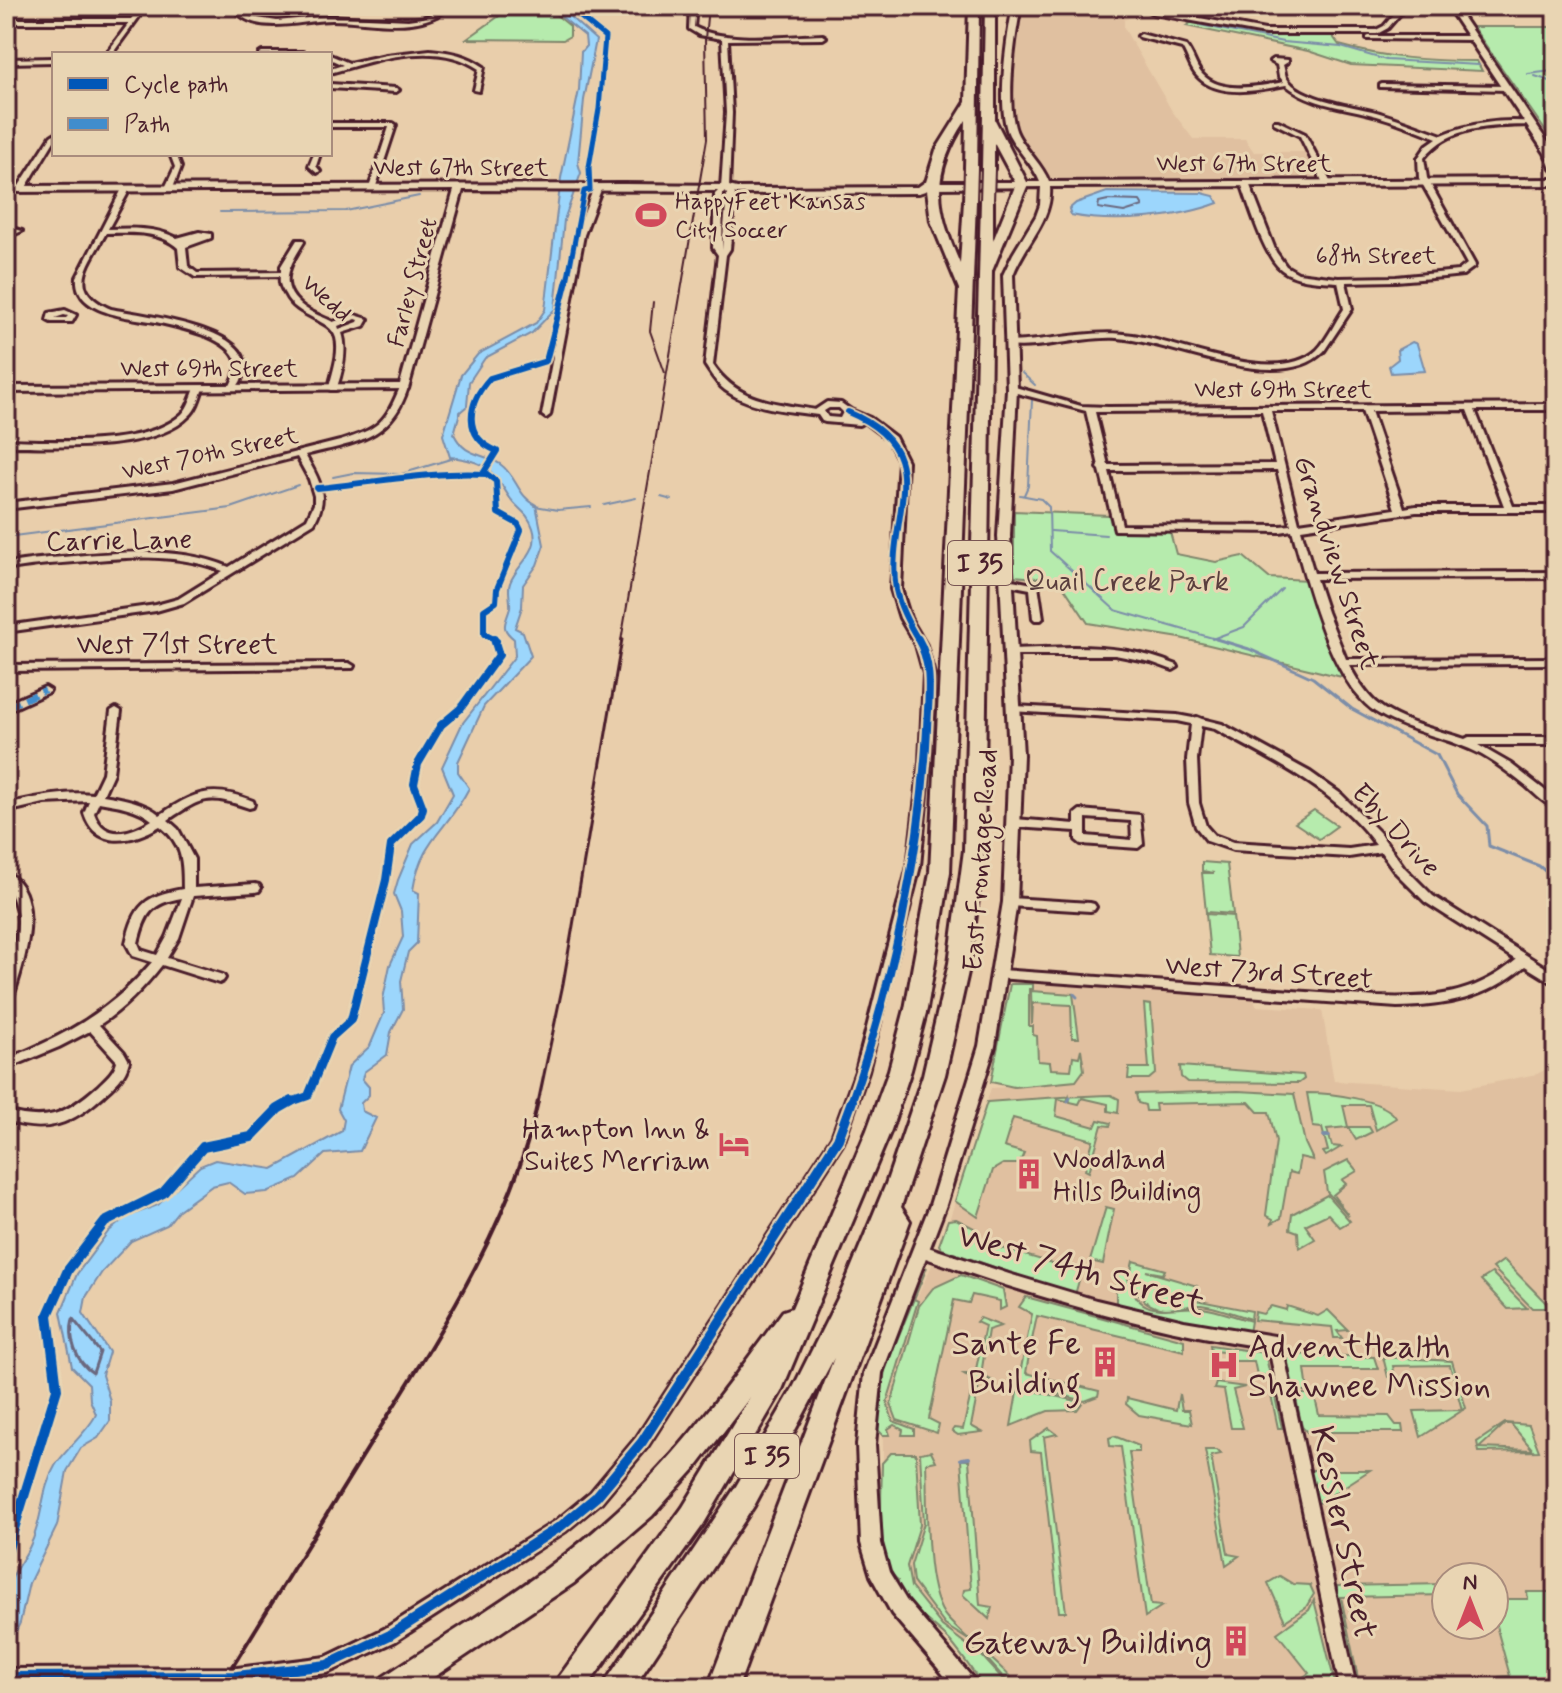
<svg xmlns="http://www.w3.org/2000/svg" width="1562" height="1693" viewBox="0 0 1562 1693" font-family="Mynerve,sans-serif">
	<style>
		.built { fill: #e0c0a0; fill-rule: evenodd }
		.green { fill: #b6ebad; stroke: #80856c; stroke-width: 2; fill-rule: evenodd }
		.water { fill: #9cd6fc; stroke: #7b8da8; stroke-width: 2 }
		.lines { fill: none; stroke-linecap: round; stroke-linejoin: round }
		.shore-far1 { stroke: #6b687f; stroke-width: 2 }
		.shore { stroke: #6b687f; stroke-width: 3 }
		.stream-far2 { stroke: #7b8da8; stroke-width: 2 }
		.stream-far1 { stroke: #7b8da8; stroke-width: 3 }
		.stream { stroke: #7b8da8; stroke-width: 4 }
		.minor-casing { stroke: #4a1f2b; stroke-width: 6 }
		.tertiary-casing { stroke: #4a1f2b; stroke-width: 6 }
		.secondary-casing { stroke: #4a1f2b; stroke-width: 6 }
		.motorway-casing { stroke: #4a1f2b; stroke-width: 6 }
		.minor { fill: #e9d5b3; fill-rule: evenodd }
		.tertiary { fill: #e9d5b3; fill-rule: evenodd }
		.secondary { fill: #e9d5b3; fill-rule: evenodd }
		.motorway { fill: #e9d5b3; fill-rule: evenodd }
		.rail-far2 { stroke: #4a1f2b; stroke-width: 2 }
		.rail-far1 { stroke: #4a1f2b; stroke-width: 3 }
		.rail { stroke: #4a1f2b; stroke-width: 4 }
		.motorway-bridge-casing { stroke: #4a1f2b; stroke-width: 16; stroke-linecap: butt }
		.motorway-bridge { stroke: #e9d5b3; stroke-width: 12 }
		.quiet { stroke: #418dcd; stroke-width: 6; stroke-dasharray: 12 6; stroke-linecap: butt }
		.cycleway-far3-casing { stroke: #e9d5b3; stroke-width: 8 }
		.cycleway-far2-casing { stroke: #e9d5b3; stroke-width: 10 }
		.cycleway-far1-casing { stroke: #e9d5b3; stroke-width: 13 }
		.cycleway-casing { stroke: #e9d5b3; stroke-width: 15 }
		.cycleway-far3 { stroke: #0057b8; stroke-width: 5 }
		.cycleway-far2 { stroke: #0057b8; stroke-width: 6 }
		.cycleway-far1 { stroke: #0057b8; stroke-width: 8 }
		.cycleway { stroke: #0057b8; stroke-width: 10 }
		.labels { text-anchor: middle; stroke-width: 6; stroke-linejoin: round; paint-order: stroke }
		.far-street-label { font-size: 24px; fill: #4a1f2b; stroke: #e9d5b3 }
		.far-poi-label { font-size: 24px; fill: #4a1f2b; stroke: #e9d5b3; text-anchor: start }
		.shield { fill: #e9d5b3; stroke: #7a5654; stroke-width: 2 }
		.shield-label { font-size: 26px; font-weight: bold; fill: #4a1f2b }
		.street-label { font-size: 28px; fill: #4a1f2b; stroke: #e9d5b3 }
		.park-label { font-size: 28px; fill: #5a3e3e; stroke: #e9d5b3 }
		.poi-label { font-size: 28px; fill: #4a1f2b; stroke: #e9d5b3; text-anchor: end }
		.near-street-label { font-size: 34px; fill: #4a1f2b; stroke: #e9d5b3 }
		.near-poi-label { font-size: 34px; fill: #4a1f2b; stroke: #e9d5b3; text-anchor: end }
	</style>
	<rect width="100%" height="100%" fill="#e9ceab"/>
	<filter id="ink" filterUnits="userSpaceOnUse"><feTurbulence type="fractalNoise" baseFrequency=".0125" numOctaves="2"/><feDisplacementMap in="SourceGraphic" scale="16" xChannelSelector="R" yChannelSelector="G"/><feConvolveMatrix kernelMatrix="1 2 1 2 8 2 1 2 1" color-interpolation-filters="sRGB"/></filter>
	<g filter="url(#ink)">
		<g class="built">
			<polygon points="1013,6 1138,6 1144,11 1124,20 1124,28 1172,111 1193,139 1245,139 1254,152 1306,152 1322,180 1037,180 1008,136 1005,120 1003,96"/>
			<path d="M1027,980l226,15 3,11 66,4 12,71 127,8 76,-15 19,-10v623h-566l-28,-37 -51,-48 -18,-27 -8,-23 -3,-154 19,-66 40,-86 50,-158 32,-2zM1446,1577h48v48h-48z"/>
		</g>
		<g class="green">
			<polygon points="497,6 545,6 570,26 570,36 563,40 467,39 499,16"/>
			<path d="M1192,22l69,11 70,1 8,11c46,13 90,16 138,16l5,10 -131,-6 -43,-14 -122,-25z"/>
			<polygon points="1473,27 1556,27 1556,146"/>
			<polygon points="1014,511 1109,515 1111,524 1125,532 1170,532 1176,554 1216,562 1243,556 1269,578 1309,580 1342,677 1180,638 1088,623 1059,580 1014,576"/>
			<polygon points="1314,810 1337,826 1319,839 1295,823"/>
			<polygon points="1202,862 1227,864 1233,914 1206,912 1202,873 1214,873 1202,871"/>
			<polygon points="1206,914 1233,916 1237,957 1210,955"/>
			<polygon points="1010,984 1033,984 1033,989 1029,989 1029,1026 1033,1026 1033,1035 1037,1036 1038,1061 1050,1062 1051,1069 1071,1070 1073,1056 1079,1057 1081,1049 1084,1070 1076,1081 1014,1087 991,1082"/>
			<polygon points="1031,991 1073,994 1079,1038 1072,1038 1071,1005 1033,1003 1032,1024"/>
			<polygon points="1144,1004 1151,1005 1156,1073 1149,1079 1128,1079 1129,1068 1149,1068"/>
			<polygon points="1180,1066 1303,1075 1304,1079 1299,1083 1187,1082 1181,1077"/>
			<polygon points="1238,1091 1294,1094 1305,1143 1313,1160 1300,1157 1297,1174 1289,1172 1281,1218 1272,1223 1273,1219 1266,1215 1276,1141 1269,1112 1258,1112 1249,1102 1155,1104 1156,1111 1146,1111 1145,1105 1138,1103 1136,1094"/>
			<path d="M1307,1093c21,0 79,6 89,25l-20,12 -7,-25h-26l5,22h21l3,5 -16,8 -8,-13 -21,2 5,17 9,1 -15,9 -3,-4 5,-1 -6,-23 -9,-1z"/>
			<path d="M1111,1095l8,4 -1,14 -10,-2v-7l-26,-6 -3,6 -9,-2 -1,-6 -2,5 -9,-2 -2,17 39,11 3,-7 13,3 -1,3 -8,-1 -13,47 -4,-2 8,-30 -80,-22 -9,29 20,6 -5,11h-16l-10,6 -15,47 -23,-16 32,-99c41,-3 82,-6 124,-7z"/>
			<polygon points="1348,1160 1357,1171 1342,1180 1346,1184 1333,1195 1349,1216 1327,1192 1324,1172"/>
			<polygon points="1327,1195 1350,1221 1340,1227 1328,1214 1305,1225 1315,1239 1299,1248 1298,1232 1290,1229 1292,1214"/>
			<polygon points="1106,1207 1114,1209 1103,1264 1090,1261"/>
			<polygon points="956,1219 978,1230 977,1241 1079,1271 1084,1262 1075,1295 942,1249 939,1245 948,1220"/>
			<polygon points="1504,1260 1548,1305 1556,1301 1556,1308 1532,1308 1493,1268"/>
			<path d="M1133,1261l32,9 -2,4 -17,-3 51,15 -2,14 57,11 -1,8c-16,-5 -33,-12 -50,-14 -11,-1 -20,4 -31,4 -27,1 -44,-24 -37,-48z"/>
			<polygon points="927,1267 914,1299 918,1301 887,1402 893,1421 914,1429 914,1435 902,1435 903,1430 894,1425 888,1429 890,1435 883,1435 877,1429 885,1369"/>
			<path d="M1116,1271l11,3c11,51 43,30 75,34 16,2 33,9 49,13l-2,12 -54,-8 -79,-20z"/>
			<polygon points="1492,1273 1527,1308 1508,1309 1481,1280"/>
			<polygon points="961,1275 1003,1290 1006,1307 1000,1310 1000,1301 972,1295 969,1303 954,1300 929,1419 939,1424 937,1433 897,1420 891,1404 919,1306 933,1288"/>
			<polygon points="1026,1297 1184,1340 1184,1351 1037,1316 1031,1345 1026,1343 1032,1314 1019,1307"/>
			<polygon points="1271,1306 1286,1310 1287,1306 1318,1316 1328,1310 1348,1330 1337,1331 1342,1338 1334,1338 1332,1327 1254,1320 1255,1312 1263,1314"/>
			<polygon points="980,1318 1001,1326 988,1330 981,1375 991,1380 980,1381 971,1426 982,1432 958,1435 952,1431 954,1428 963,1429 974,1380 964,1374 975,1374 985,1326 976,1322"/>
			<polygon points="1210,1345 1265,1353 1282,1428 1278,1428 1267,1376 1257,1375 1254,1361 1227,1361 1225,1352 1211,1351"/>
			<polygon points="1025,1348 1030,1349 1026,1373 1099,1391 1098,1396 1085,1401 1018,1384"/>
			<polygon points="1290,1354 1374,1357 1378,1369 1305,1369 1308,1391 1294,1391 1287,1358"/>
			<polygon points="1383,1357 1452,1361 1466,1408 1421,1437 1414,1411 1462,1410 1450,1365 1393,1366 1395,1377 1388,1377"/>
			<polygon points="1216,1383 1245,1387 1233,1390 1243,1428 1231,1428 1224,1390 1214,1389"/>
			<polygon points="1018,1387 1081,1402 1082,1403 1077,1410 1048,1411 1011,1426"/>
			<polygon points="1179,1394 1182,1410 1189,1410 1192,1424 1139,1415 1126,1404 1127,1398 1176,1410"/>
			<polygon points="1295,1394 1314,1394 1319,1415 1389,1416 1396,1425 1402,1425 1403,1432 1307,1432 1302,1427"/>
			<path d="M1505,1423l24,2 10,26 -60,1 -2,-10zM1505,1424h6l22,26 -54,-2z"/>
			<polygon points="1049,1428 1057,1434 1044,1437 1066,1612 1059,1612 1041,1452 1031,1451 1030,1441"/>
			<polygon points="1114,1436 1139,1446 1139,1452 1129,1452 1151,1605 1162,1606 1145,1617 1121,1447 1110,1446 1109,1438"/>
			<polygon points="1205,1450 1217,1450 1221,1454 1211,1456 1228,1554 1239,1556 1226,1565"/>
			<path d="M931,1451l5,10 -10,2c2,40 -3,128 21,155 22,25 51,42 72,69l-16,-10 -30,-34 -28,-18 -32,-43 -2,-17 13,-42 -4,-70z"/>
			<path d="M891,1453h24l1,3 4,69 -13,41 4,21 31,39 40,30 28,31h-26c-11,-15 -22,-32 -34,-46 -14,-16 -54,-39 -52,-61 -23,-15 -16,-89 -16,-117z"/>
			<polygon points="961,1460 969,1460 980,1605 992,1607 989,1619 963,1595 964,1590 971,1589"/>
			<polygon points="1308,1470 1370,1470 1316,1505"/>
			<polygon points="1280,1576 1293,1584 1310,1585 1314,1594 1306,1607 1285,1621 1268,1583"/>
			<polygon points="1446,1584 1446,1595 1341,1597 1358,1678 1353,1677 1337,1600 1337,1586"/>
			<polygon points="1527,1592 1556,1592 1556,1687 1513,1687 1511,1682 1500,1681 1499,1677 1510,1676 1494,1618 1494,1599 1528,1599"/>
			<polygon points="1314,1600 1336,1687 1289,1687 1309,1673 1277,1633 1309,1610"/>
		</g>
		<g class="water">
			<path d="M548,6h10l38,34 -12,60 -6,63 3,10 -17,47 -9,89 -23,24 -47,25 -16,24 -2,24 -7,6 -6,22c11,23 27,18 46,30 17,12 17,32 36,41l8,40 -7,20 -14,20 -1,22 -7,21 8,4 8,24 -47,50 -26,56v10l11,16c-22,43 -48,51 -56,102l6,3 -2,50 -9,9 -7,29 2,28 -12,23 -4,23 -23,17 -2,7 7,8v8l-8,8 1,8 14,7 -16,33 -35,3 -27,25 -31,13 -22,2 -17,-12 -16,4 -33,24 -12,15 -36,16 -29,31 -16,25 -3,16 26,39 -7,23 8,26v20l-12,17 -17,10 -14,23 -10,55 -28,57 -9,40 -14,29c0,-28 -5,-59 11,-84 8,-13 15,-23 19,-38 7,-21 7,-44 19,-64 9,-15 37,-39 41,-52l-6,-14 -1,-16 -17,-17 -11,-55 16,-38 31,-42 17,-14 33,-13 42,-39 15,-6 58,9 69,-38 2,-11 -6,-11 11,-43 21,-20 14,-33 -1,-14 7,-34 13,-28 -2,-26 -7,-17 4,-14 15,-36 24,-22 16,-28 -11,-27 20,-43 53,-68 -1,-17c-15,-12 -8,-16 -4,-31 1,-8 -3,-18 0,-25 7,-19 31,-31 23,-55 -7,-19 -16,-18 -25,-33 -16,-27 -24,-34 -58,-38l-7,-22 18,-60 17,-21 58,-31 9,-13 16,-132 18,-88 2,-38 5,-6 -1,-10z"/>
			<path d="M1107,192l95,1 12,3 4,7c-39,15 -105,21 -147,12l-2,-6 7,-6z"/>
			<polygon points="1412,342 1417,344 1425,371 1391,373 1389,366 1398,359 1397,350"/>
		</g>
		<g class="lines">
			<polygon class="shore-far1" points="1108,200 1140,201 1143,206 1124,212 1098,208 1099,202"/>
			<path class="shore" d="M73,1319l27,33 -7,21c-17,-11 -25,-34 -20,-54z"/>
			<g class="stream-far2">
				<polyline points="1005,14 1007,6"/>
				<polyline points="1200,25 1283,42 1341,47 1386,60 1479,65"/>
				<polyline points="1528,74 1552,71"/>
				<polyline points="1535,76 1556,83"/>
				<polyline points="220,212 346,211 419,196"/>
				<polyline points="1022,373 1035,385"/>
				<polyline points="333,477 353,473 401,474 457,457"/>
				<polyline points="1020,495 1041,499 1049,507 1050,551 1115,610 1223,641"/>
				<polyline points="1024,495 1028,486 1032,400"/>
				<polyline points="661,497 672,500"/>
				<polyline points="604,505 636,498"/>
				<polyline points="535,506 558,510 591,507"/>
				<polyline points="1051,531 1106,535"/>
				<polyline points="6,537 231,508 298,485"/>
				<polyline points="1212,639 1244,627 1282,589"/>
			</g>
			<g class="stream-far1">
				<polyline points="1216,639 1249,649 1313,678 1352,709 1437,755 1457,794 1487,826 1489,846 1539,866 1556,880"/>
				<polyline points="1074,994 1077,997"/>
				<polyline points="1068,1101 1070,1098"/>
			</g>
			<g class="stream">
				<polyline points="1324,1136 1329,1136"/>
				<polyline points="961,1459 969,1458"/>
			</g>
			<g class="minor-casing">
				<g id="minor">
					<polygon points="141,6 147,6 112,54 106,54 129,23 6,23 6,19 131,19"/>
					<path d="M232,6h6l6,7 7,4 26,4 51,-5 80,4 14,-2 13,-5 10,-7h7c-34,29 -80,14 -120,14 -31,0 -80,18 -100,-14z"/>
					<path d="M690,6h6l-2,21c32,17 92,9 129,8l3,2 -3,2 -95,1 4,73 -3,75 6,6 -5,55 -4,6 -13,110c25,37 62,38 102,45l12,-8 14,1 10,7 19,8 25,19 12,24 -6,128 9,29 16,27 8,29 -4,88 -10,104 -52,205 -25,72 -196,304 -46,55 -35,29 -170,110 -69,32 -90,11 -231,1v-16l231,-1 89,-11 58,-28 172,-108 35,-29 46,-55 195,-300 24,-66 52,-205 12,-104 4,-88 -8,-29 -16,-27 -9,-29 8,-128 -11,-21 -24,-18 -5,3 -34,-3 -3,-1 -4,-6c-30,-4 -67,-6 -93,-25 -9,-7 -14,-16 -20,-25l13,-110 -5,-7 2,-54 6,-6 5,-75 -4,-74 -23,-4 -10,-6zM725,192l2,2 -5,56 1,-56zM829,408h10l4,4 -3,6 -12,-1 -4,-6z"/>
					<polygon points="1139,6 1147,6 1156,10 1265,30 1376,30 1384,26 1401,6 1407,6 1388,28 1377,34 1265,34 1154,14"/>
					<path d="M1141,34l45,12c7,8 9,20 16,28 19,21 58,12 82,8l-5,-6 -2,-11 -7,-4 3,-2 15,1v2l-5,3c1,2 2,10 3,12 13,24 73,29 97,37 20,6 39,14 59,21 27,-12 60,-16 90,-13v2l-2,1c-38,1 -81,0 -106,33l3,20 48,87 -1,2 -11,8 -19,2 -48,4 -50,1 6,27 -28,42c-44,46 -152,-10 -207,-13 -37,-2 -73,12 -110,8l-1,-2 4,-2c41,-1 82,-13 123,-7 47,7 144,52 184,15 11,-11 18,-28 27,-41l-6,-27c-18,-1 -41,-1 -56,-12 -18,-13 -33,-66 -41,-87l4,-2 4,2 27,69 10,14 12,7 40,5 58,-1 62,-6 9,-7 -48,-86 -1,-20 9,-13 10,-7c-20,-8 -40,-16 -60,-22 -31,-9 -65,-10 -91,-31 -26,5 -67,14 -88,-8 -8,-8 -10,-20 -16,-29l-43,-11 -1,-1z"/>
					<polygon points="1369,36 1472,36 1475,38 1472,40 1367,39 1367,37"/>
					<path d="M430,50c21,2 37,5 54,17l-5,24 -5,-1 5,-21c-43,-30 -104,-9 -149,4v-4l13,-4 -13,-6v-4l19,8 37,-8z"/>
					<polygon points="262,52 303,52 306,54 259,54"/>
					<polygon points="54,58 54,62 6,63 6,59"/>
					<polygon points="330,84 396,88 399,90 396,92 330,88"/>
					<polygon points="1382,84 1506,86 1509,88 1506,90 1380,87 1380,85"/>
					<polygon points="1274,121 1278,121 1305,134 1331,183 1329,184 1323,183 1300,136 1274,123"/>
					<polygon points="330,123 393,123 396,125 375,189 369,188 389,127 330,127"/>
					<polygon points="54,134 54,141 25,189 18,191 17,189 51,136"/>
					<polygon points="170,154 176,154 181,167 173,188 169,190 165,188 175,167"/>
					<polygon points="314,154 320,154 316,166 320,171 317,173 309,166"/>
					<polygon points="598,185 602,187 584,235 550,415 546,418 542,415 576,235 594,187"/>
					<path d="M123,187l7,2 -22,40c24,-1 47,-2 69,9l22,-6 12,2v4l-25,9 2,19 9,7 84,-1v-6l16,-26h6l1,2c-15,24 -28,45 1,66 8,6 19,9 28,14l22,-7 13,4 -4,7 -22,7c6,18 0,40 -6,57h-6l-1,-2c3,-15 11,-34 7,-50 -5,-20 -39,-19 -51,-44 -4,-7 -6,-10 -5,-18l-85,1 -15,-10 -2,-19c-20,-18 -47,-15 -72,-15 -17,32 -41,56 5,76 28,6 141,18 133,60 -1,9 -5,17 -11,21l-4,-2c3,-7 8,-16 8,-23 -1,-13 -14,-21 -24,-26 -17,-8 -35,-12 -53,-16 -28,-6 -86,-7 -83,-46zM356,319l3,1 -1,2 -19,7 -1,-3z"/>
					<polygon points="15,229 22,231 6,238 6,233"/>
					<path d="M65,310l11,5 -4,7h-21l-4,-2 2,-7zM64,315l4,1 -2,2h-11z"/>
					<path d="M401,385h3l4,2c-16,54 -56,56 -103,68 14,24 25,41 9,68l-130,80 -28,8 -150,21v-6l150,-21 22,-6 45,-28c-48,-19 -99,-14 -149,-9 -23,2 -45,3 -68,8v-6c23,-5 45,-6 68,-8 53,-4 106,-9 155,11l78,-48 7,-15v-8l-5,-17 -12,-22 -124,32 -167,20v-6l167,-20 167,-42c40,-13 45,-18 61,-56z"/>
					<path d="M196,386h6l1,2c-3,9 -6,21 -14,28 -35,37 -135,30 -183,30v-6c47,1 140,8 176,-26 7,-7 10,-19 14,-28z"/>
					<path d="M1009,387h6l66,19 27,1 448,-3v6h-81l38,96h43v6h-140l-115,17 13,44 242,-1v6l-240,1 11,33 19,47 210,-1v6l-207,1c7,13 15,27 26,37 24,21 61,27 90,37l4,-2h87v8h-78l33,19 45,35v10c-11,-5 -20,-14 -29,-22 -15,-12 -29,-23 -45,-32 -33,-18 -71,-22 -103,-41 -48,-28 -72,-131 -87,-184l-12,2 -165,-2 -15,-60 -2,-2 1,-2 -13,-55 -77,-20zM1467,410l37,96h-88l-12,2 -33,-97zM1262,411l13,53 -167,1 -13,-53zM1271,411h91l33,98 -96,14zM1277,470l14,55 -11,1 -158,-1 -13,-54z"/>
					<polygon points="1007,579 1038,585 1043,618 1041,620 1035,620 1033,618 1030,589 1004,584 1002,582 1004,580"/>
					<path d="M1073,647c37,0 69,4 104,18l1,2 -5,3 -22,-8 -36,-7h-104l-5,-3 5,-3z"/>
					<polygon points="349,663 354,666 353,668 6,671 6,665"/>
					<polygon points="45,687 50,690 49,692 12,709 6,710 6,704"/>
					<path d="M1015,706l162,9 16,3 4,-1 5,2 20,5 88,48 31,22 38,38 25,35 29,29 123,78v11l-31,-19c-39,33 -79,40 -128,41l-400,-29 -2,-3 2,-3 4,-2 376,27c53,2 97,-1 139,-37l-91,-58 -29,-29 -15,-21 -32,5 -116,-7 -26,-9 -11,-14 -7,-24 -2,-44 4,-35 -14,-3 -166,-10 -1,-2 1,-2zM1201,726l14,3c58,32 122,61 161,116l-27,4 -116,-7 -19,-7 -8,-9 -7,-23 -2,-44z"/>
					<path d="M116,708l5,3 -8,62 -10,22c19,3 42,7 57,20 35,-24 53,-30 93,-14l1,3 -1,3 -4,1c-40,-14 -47,-11 -81,12l10,9 16,30v29l61,-4 4,1 2,3 -2,3 -4,1 -62,4 -14,42 -12,20 56,17 2,3 -2,3 -4,2 -57,-18c-18,23 -38,44 -63,60l25,27 5,9c-4,16 -14,24 -26,35 -31,28 -55,38 -97,25v-10c42,12 60,3 92,-25 8,-8 16,-14 19,-25l-27,-30 -31,16 -53,22v-10c57,-21 107,-50 146,-97l-19,-6 -7,-13c9,-38 18,-47 57,-54 0,-27 0,-45 -23,-63 -27,16 -64,25 -76,-13l5,-12 -45,2 -38,9v-8c28,-6 57,-13 87,-10l10,-21 8,-62zM99,802c18,3 39,6 53,18 -19,12 -47,23 -58,-7zM182,898l-15,39 -10,18 -16,-5 -3,-7c7,-29 13,-40 44,-45z"/>
					<path d="M1080,810l60,5 3,29 -5,4 -57,-4 -5,-4v-9l-61,-4 -5,-4 5,-4 60,5v-10zM1086,818l45,3 1,19 -46,-4z"/>
					<path d="M6,872c42,23 17,94 6,128l-2,3 -4,2c0,-7 -1,-14 0,-20 2,-21 12,-40 12,-64 0,-20 -12,-31 -12,-49z"/>
					<polygon points="1010,898 1090,903 1094,904 1096,907 1094,910 1090,911 1010,906 1006,905 1004,902 1006,899"/>
					<path d="M922,1245l87,29 87,26 88,21 96,16 76,350h-16l-71,-339c-121,-17 -237,-52 -352,-93l-2,-4 2,-4z"/>
				</g>
			</g>
			<g class="tertiary-casing">
				<path id="tertiary" d="M1013,6h8c-6,30 -17,102 -3,129 9,17 24,29 31,47l507,-3v6l-506,2c3,33 -26,58 -37,88l4,114 -7,147 13,219 -6,147 -22,144 -49,159 -64,168 -7,72 6,98 8,29 17,28 68,80 3,7h-23l-62,-73 -21,-38 -10,-33 -4,-98 7,-72 66,-168 49,-159 24,-144 6,-147 -11,-219 9,-147 -4,-114 10,-21 23,-38 4,-11 1,-18 -107,1 -15,5 -182,1 -12,-3 -262,-1 -55,199 -402,3v-6l394,-2 54,-194 -448,2v-6l618,-2 101,1 12,3 181,-1 7,-5h115c-7,-18 -22,-30 -31,-47 -13,-27 -2,-99 4,-129z"/>
			</g>
			<g class="secondary-casing">
				<polygon id="secondary" points="1447,6 1455,6 1555,153 1556,172 1551,169 1545,153"/>
			</g>
			<g class="motorway-casing">
				<g id="motorway">
					<path d="M969,6h10l-2,162 -6,4 -6,-4 1,-48c-36,55 -31,86 -6,144l4,-63 6,-4 6,4 -26,671 -23,137 -16,61 -20,60 -110,262 -78,133 -116,162h-33l5,-10 124,-170 67,-110 -52,68 -46,51 -78,67 -155,104h-41l5,-10c76,-50 156,-96 224,-157 69,-60 122,-136 176,-209l9,-3 75,-178 22,-60 16,-61 25,-137 29,-583 -28,-68 -5,-39 10,-32 30,-48z"/>
					<polygon points="985,6 995,6 995,120 1028,184 992,271 984,850 970,963 945,1075 901,1207 910,1221 738,1687 708,1687 834,1358 754,1506 634,1687 602,1687 735,1488 793,1388 843,1288 886,1184 923,1075 949,963 964,850 981,201 987,197 993,201 993,241 1016,184 994,143 994,169 988,173 982,169"/>
				</g>
			</g>
			<use href="#minor" class="minor"/>
			<use href="#tertiary" class="tertiary"/>
			<use href="#secondary" class="secondary"/>
			<use href="#motorway" class="motorway"/>
			<g class="rail-far2">
				<polyline points="653,302 650,331 665,373"/>
				<polyline points="621,641 707,139 705,39 708,6"/>
			</g>
			<polyline class="rail-far1" points="538,1103 563,984 622,639"/>
			<path class="rail" d="M220,1687c52,-85 105,-169 157,-254 64,-102 136,-213 161,-332"/>
			<g class="motorway-bridge-casing">
				<g id="motorway-bridge">
					<polyline points="970,201 971,168"/>
					<polyline points="987,201 988,169"/>
				</g>
			</g>
			<use href="#motorway-bridge" class="motorway-bridge"/>
			<polyline class="quiet" points="8,707 45,690"/>
			<g class="cycleway-far3-casing">
				<polyline id="cycleway-far3" points="567,282 584,191 590,190 589,167 599,109 605,37 567,6"/>
			</g>
			<g class="cycleway-far2-casing">
				<g id="cycleway-far2">
					<path d="M848,412c95,40 36,104 48,178 4,19 13,35 23,51"/>
					<path d="M317,488c56,-5 113,-17 169,-14"/>
					<path d="M497,641l-13,-7v-24l12,-8 1,-13 24,-59 -3,-6 -20,-11 -2,-32 -12,-9 13,-21c-35,-14 -30,-48 -7,-73l56,-17 21,-81"/>
				</g>
			</g>
			<g class="cycleway-far1-casing">
				<g id="cycleway-far1">
					<polyline points="288,1103 308,1096 332,1037 351,1020 386,880 391,845 421,815 423,808 414,784 418,764 441,725 460,709 499,655 494,639"/>
					<path d="M851,1103c41,-117 70,-250 76,-374 1,-30 7,-63 -9,-90"/>
				</g>
			</g>
			<g class="cycleway-casing">
				<g id="cycleway">
					<polyline points="6,1555 57,1389 48,1315 68,1270 105,1222 163,1193 203,1147 251,1137 278,1109 292,1101"/>
					<polyline points="6,1677 237,1676 327,1665 390,1635 561,1526 596,1497 642,1442 838,1139 852,1101"/>
				</g>
			</g>
			<use href="#cycleway-far3" class="cycleway-far3"/>
			<use href="#cycleway-far2" class="cycleway-far2"/>
			<use href="#cycleway-far1" class="cycleway-far1"/>
			<use href="#cycleway" class="cycleway"/>
		</g>
	</g>
	<defs>
		<g id="stadium-bare" transform="scale(2.4)"><path d="M0-5a6.5 5 0 1 0 0 10a6.5 5 0 1 0 0-10ZM-3.5-1.8h7v3.6h-7Z" fill="#d1495b" stroke="#e9d5b3" stroke-width="2.5" paint-order="stroke"/></g>
		<g id="hotel-bare" transform="scale(2.4)"><path d="M-6-4.5h1.5V1H6V5H4.5V3h-9V5H-6ZM-4 0a1.8 1.8 0 1 1 3.6 0ZM.5 0V-2.5h3Q6-2.5 6 0Z" fill="#d1495b" stroke="#e9d5b3" stroke-width="2.5" paint-order="stroke"/></g>
		<g id="building-bare" transform="scale(2.4)"><path d="M-4-6H4V6H1V3H-1V6H-4ZM-2.5-4.3h1.7v1.8h-1.7ZM.8-4.3h1.7v1.8H.8ZM-2.5-1h1.7V.8h-1.7ZM.8-1h1.7V.8H.8Z" fill="#d1495b" stroke="#e9d5b3" stroke-width="2.5" paint-order="stroke"/></g>
		<g id="hospital-bare" transform="scale(2.4)"><path d="M-5-5h3v3.5h4V-5h3V5h-3V1.5h-4V5h-3Z" fill="#d1495b" stroke="#e9d5b3" stroke-width="2.5" paint-order="stroke"/></g>
	</defs>
	<g fill-rule="evenodd">
		<use href="#stadium-bare" x="651" y="215"/>
		<use href="#hotel-bare" x="734" y="1144"/>
		<use href="#building-bare" x="1029" y="1174"/>
		<use href="#building-bare" x="1105" y="1362"/>
		<use href="#hospital-bare" x="1224" y="1365"/>
		<use href="#building-bare" x="1236" y="1641"/>
	</g>
	<g class="labels">
		<g class="far-street-label">
			<text x="1244" y="171">West 67th Street</text>
			<text x="461" y="175">West 67th Street</text>
			<text x="1376" y="263">68th Street</text>
			<text transform="translate(412 282) rotate(-75)" y="8">Farley Street</text>
			<text transform="translate(327 298) rotate(42)" y="8">Wedd</text>
			<text x="209" y="376">West 69th Street</text>
			<text x="1283" y="397">West 69th Street</text>
			<text transform="translate(210 453) rotate(-12)" y="8">West 70th Street</text>
		</g>
		<g class="far-poi-label">
			<text x="675" y="209">HappyFeet Kansas<tspan x="675" dy="28">City Soccer</tspan></text>
		</g>
		<g class="shield">
			<rect x="948" y="541" width="64" height="44" rx="6"/>
			<rect x="735" y="1434" width="64" height="44" rx="6"/>
		</g>
		<g class="shield-label">
			<text x="980" y="572">I 35</text>
			<text x="767" y="1465">I 35</text>
		</g>
		<g class="street-label">
			<text transform="translate(119 539) rotate(-1)" y="10">Carrie Lane</text>
			<text transform="translate(1338 562) rotate(72)" y="10">Grandview Street</text>
			<text x="177" y="653">West 71st Street</text>
			<text transform="translate(1397 829) rotate(47)" y="10">Eby Drive</text>
			<text transform="translate(979 860) rotate(-86)" y="10">East Frontage Road</text>
			<text transform="translate(1269 971) rotate(4)" y="10">West 73rd Street</text>
		</g>
		<g class="park-label">
			<text x="1127" y="590">Quail Creek Park</text>
		</g>
		<g class="poi-label">
			<text x="710" y="1138">Hampton Inn &amp;<tspan x="710" dy="32">Suites Merriam</tspan></text>
			<text x="1053" y="1168" text-anchor="start">Woodland<tspan x="1053" dy="32">Hills Building</tspan></text>
		</g>
		<g class="near-street-label">
			<text transform="translate(1082 1268) rotate(16)" y="12">West 74th Street</text>
			<text transform="translate(1345 1532) rotate(78)" y="12">Kessler Street</text>
		</g>
		<g class="near-poi-label">
			<text x="1081" y="1354">Sante Fe<tspan x="1081" dy="39">Building</tspan></text>
			<text x="1248" y="1357" text-anchor="start">AdventHealth<tspan x="1248" dy="39">Shawnee Mission</tspan></text>
			<text x="1212" y="1653">Gateway Building</text>
		</g>
	</g>
	<rect width="1562" height="1693" fill="none" stroke="#e9d5b3" stroke-width="32"/>
	<rect x="16" y="16" width="1530" height="1661" fill="none" stroke="#4a1f2b" stroke-width="3" filter="url(#ink)"/>
	<rect x="52" y="52" width="280" height="104" fill="#e9d5b3" stroke="#a98c7d" stroke-width="2"/>
	<rect x="68" y="78" width="40" height="12" fill="#0057b8" stroke="#a98c7d" stroke-width="2"/>
	<text x="124" y="92" font-size="24" fill="#4a1f2b">Cycle path</text>
	<rect x="68" y="118" width="40" height="12" fill="#418dcd" stroke="#a98c7d" stroke-width="2"/>
	<text x="124" y="132" font-size="24" fill="#4a1f2b">Path</text>
	<g transform="translate(1470 1601)"><circle r="38" fill="#e9d5b3" stroke="#a98c7d" stroke-width="2"/>
	<path d="M0-6L14 30L0 20L-14 30Z" fill="#d1495b"/>
	<text y="-12" font-size="22" font-weight="bold" text-anchor="middle" fill="#4a1f2b">N</text>
	</g>
</svg>
